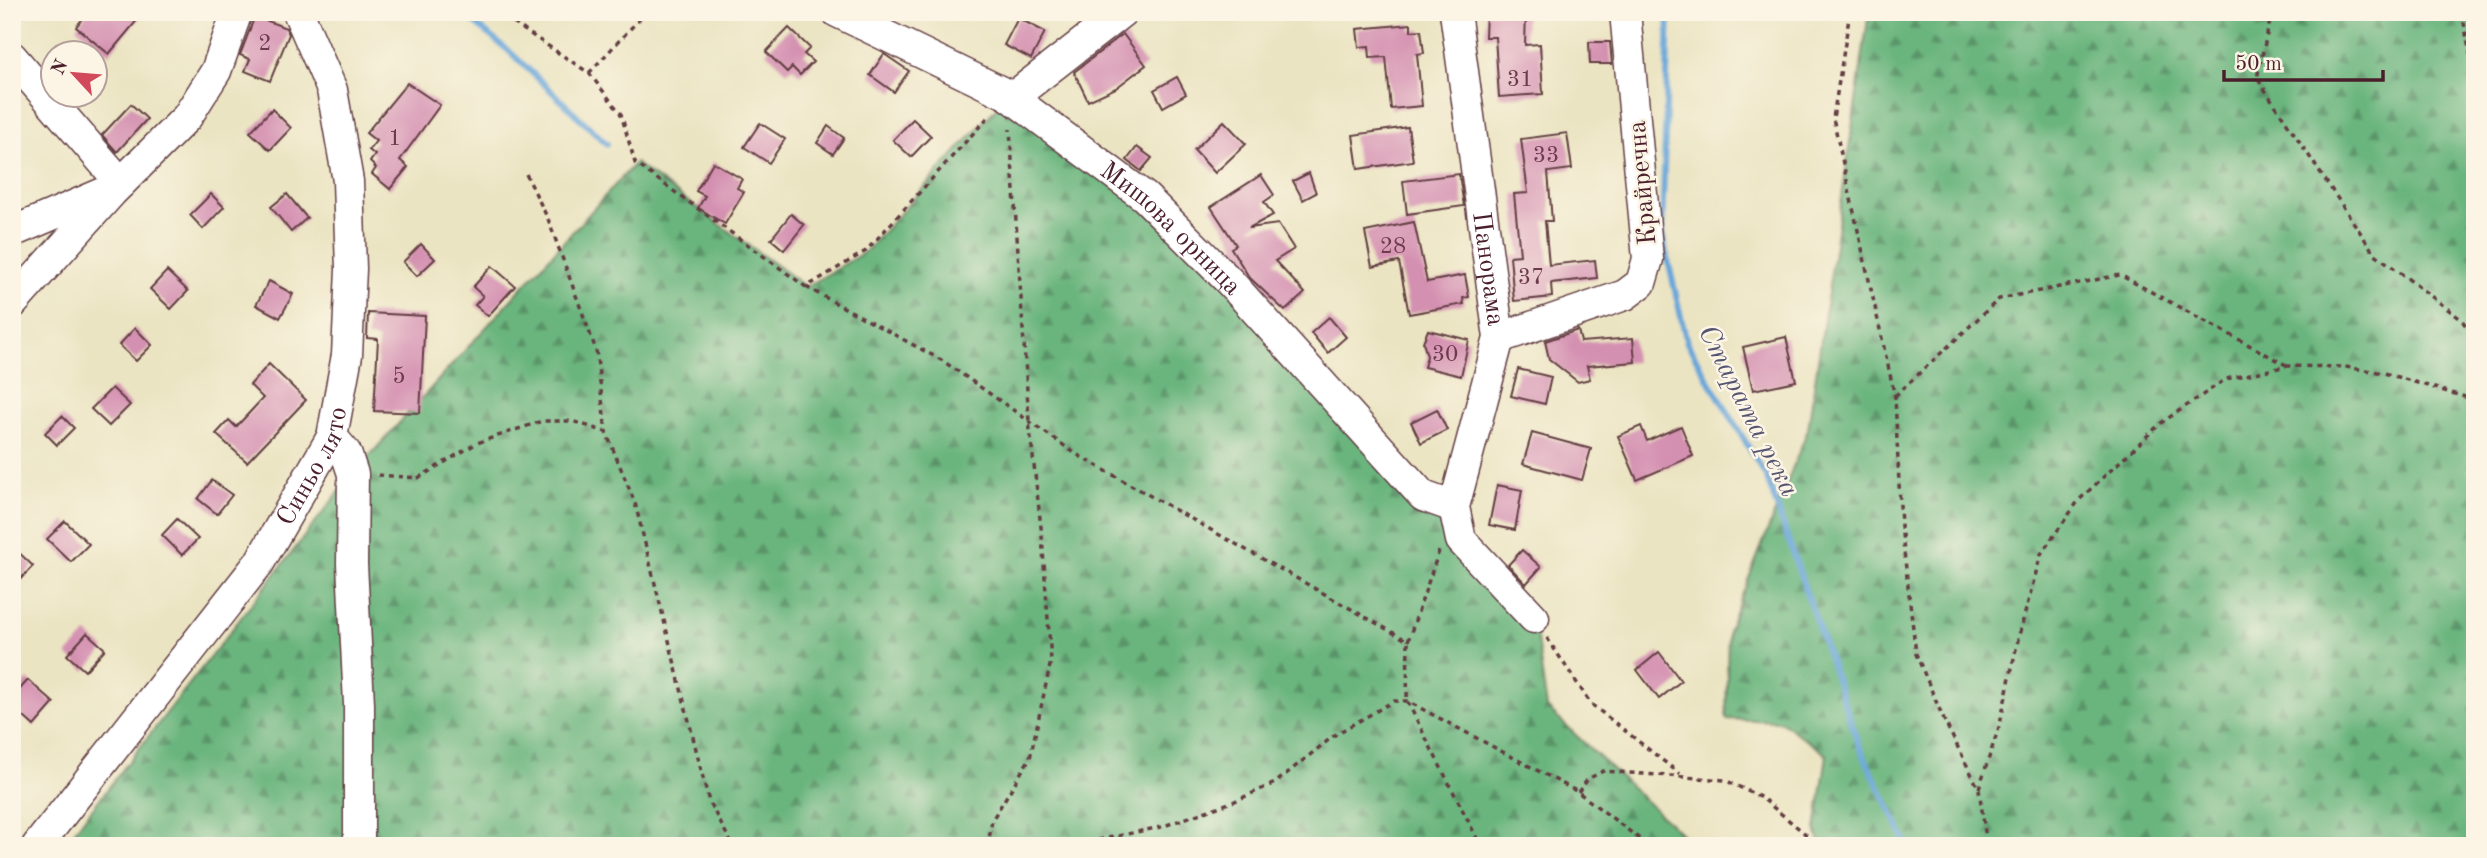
<svg xmlns="http://www.w3.org/2000/svg" width="2487" height="858" viewBox="0 0 2487 858" font-family="'Old Standard TT',serif">
	<style>
		.forest { fill: url(#forest-firs); stroke: #5a6a54; stroke-width: 2 }
		.lines { fill: none; stroke-linecap: round; stroke-linejoin: round }
		.stream { stroke: #67a6d9; stroke-width: 6 }
		.building { fill: #d490b1 }
		.minor-casing { stroke: #623d42; stroke-width: 33 }
		.path { stroke: #623d42; stroke-width: 3.5; stroke-dasharray: 5 5; stroke-linecap: butt }
		.minor { stroke: #fff; stroke-width: 30 }
		.labels { text-anchor: middle; stroke-width: 5; stroke-linejoin: round; paint-order: stroke }
		.number-label { font-size: 23px; fill: #6c3b4c }
		.street-label { font-size: 26px; fill: #4a1f2b; stroke: #fcf5e5 }
		.water-label { font-size: 28px; font-style: italic; fill: #565571; stroke: #fcf5e5 }
	</style>
	<defs>
		<pattern id="forest-firs" width="22" height="20" patternUnits="userSpaceOnUse" patternTransform="scale(1.75)"><rect width="22" height="20" fill="#6ab57e"/><path d="M5 1l3.5 6h-7zM16 11l3.5 6h-7z" fill="#599367"/></pattern>
	</defs>
	<rect width="100%" height="100%" fill="#fcf5e5"/>
	<filter id="ink" filterUnits="userSpaceOnUse"><feTurbulence type="fractalNoise" baseFrequency=".0143" numOctaves="2"/><feDisplacementMap in="SourceGraphic" scale="14" xChannelSelector="R" yChannelSelector="G"/><feConvolveMatrix kernelMatrix="1 2 1 2 8 2 1 2 1" color-interpolation-filters="sRGB"/></filter>
	<filter id="wash" filterUnits="userSpaceOnUse"><feTurbulence type="fractalNoise" baseFrequency=".00686" numOctaves="4" result="noise"/><feDisplacementMap in="SourceGraphic" scale="28" xChannelSelector="R" yChannelSelector="G"/><feGaussianBlur stdDeviation="1.57" result="paint"/><feColorMatrix in="noise" values="0 0 0 0 0 0 0 0 0 0 0 0 0 0 0 0 0 1.4 0 .05"/><feComposite in="paint" operator="in"/></filter>
	<g filter="url(#wash)">
		<rect width="100%" height="100%" fill="#ebe4c2"/>
		<g class="forest">
			<polygon points="1869,12 2475,12 2475,846 1821,846 1816,829 1827,755 1780,721 1726,719 1728,631 1808,429"/>
			<polygon points="1008,95 1145,197 1534,618 1547,708 1694,846 63,846 353,474 635,163 806,287 866,251"/>
		</g>
		<g class="lines">
			<g class="stream">
				<polyline points="461,12 510,52 607,144"/>
				<polyline points="1669,12 1662,234 1687,343 1767,478 1859,746 1908,846"/>
			</g>
		</g>
		<g id="blocks">
			<g class="building">
				<polygon points="88,12 144,12 109,54 76,27"/>
				<polygon points="1486,12 1526,12 1525,45 1540,44 1543,94 1499,97 1495,37 1485,37"/>
				<polygon points="255,16 286,28 289,34 270,81 245,71 250,59 240,55"/>
				<polygon points="1018,18 1045,32 1031,59 1004,45"/>
				<polygon points="1411,24 1411,31 1421,30 1424,53 1417,54 1422,106 1391,109 1386,57 1370,58 1369,46 1359,47 1357,29"/>
				<polygon points="789,28 810,48 804,54 813,62 800,75 792,67 787,72 766,52"/>
				<polygon points="1123,34 1146,65 1116,88 1088,101 1074,72"/>
				<polygon points="1589,42 1610,42 1612,64 1590,64"/>
				<polygon points="884,54 909,71 894,92 870,75"/>
				<polygon points="1177,77 1186,94 1163,107 1154,90"/>
				<polygon points="407,83 440,105 400,160 408,167 390,189 372,174 376,168 370,162 375,155 369,150 376,141 366,133"/>
				<polygon points="131,104 147,119 117,152 102,135"/>
				<polygon points="272,109 291,128 270,150 250,132"/>
				<polygon points="913,119 931,136 911,157 893,140"/>
				<polygon points="1224,121 1246,144 1215,173 1194,150"/>
				<polygon points="760,123 785,139 769,163 744,147"/>
				<polygon points="828,126 844,138 833,154 817,143"/>
				<polygon points="1408,127 1413,161 1358,169 1353,135"/>
				<polygon points="1567,133 1572,169 1548,172 1552,221 1545,221 1549,265 1595,260 1597,278 1551,283 1552,297 1514,301 1510,256 1520,255 1514,194 1528,193 1521,139"/>
				<polygon points="1137,147 1152,158 1141,171 1127,160"/>
				<polygon points="713,162 742,179 737,188 744,192 725,224 698,208 705,196 696,191"/>
				<polygon points="1309,173 1316,193 1303,200 1293,181"/>
				<polygon points="1459,174 1464,206 1407,214 1403,181"/>
				<polygon points="1261,175 1274,195 1264,202 1273,215 1249,228 1278,224 1294,249 1275,261 1305,293 1285,311 1249,277 1231,248 1236,245 1211,207"/>
				<polygon points="211,194 224,207 203,229 190,215"/>
				<polygon points="287,194 307,218 291,232 271,207"/>
				<polygon points="791,214 804,225 784,250 771,239"/>
				<polygon points="1414,222 1427,282 1465,275 1469,297 1463,298 1464,304 1409,314 1399,262 1372,267 1365,232"/>
				<polygon points="421,244 435,259 417,276 403,262"/>
				<polygon points="492,266 515,286 488,316 475,305 483,296 473,287"/>
				<polygon points="167,271 188,291 171,309 150,289"/>
				<polygon points="269,281 293,294 280,318 256,305"/>
				<polygon points="368,313 425,316 420,413 374,411 378,339 367,338"/>
				<polygon points="1329,317 1346,337 1328,353 1311,333"/>
				<polygon points="135,328 152,345 136,361 119,345"/>
				<polygon points="1428,330 1469,340 1461,376 1424,367 1427,356 1423,342"/>
				<polygon points="1578,330 1581,342 1633,338 1635,362 1587,366 1590,379 1578,382 1549,359 1545,341"/>
				<polygon points="1786,337 1796,381 1753,390 1743,347"/>
				<polygon points="269,364 306,400 247,462 216,434 229,420 236,427 263,398 250,385"/>
				<polygon points="1518,369 1551,377 1545,404 1511,396"/>
				<polygon points="112,388 130,405 109,426 91,409"/>
				<polygon points="1437,409 1447,430 1421,443 1411,422"/>
				<polygon points="62,416 74,428 57,445 45,433"/>
				<polygon points="1641,426 1647,441 1681,426 1693,456 1637,480 1618,436"/>
				<polygon points="1532,433 1591,449 1582,480 1523,464"/>
				<polygon points="212,480 232,495 217,514 198,499"/>
				<polygon points="1497,485 1522,490 1515,530 1489,525"/>
				<polygon points="177,519 198,539 182,555 162,535"/>
				<polygon points="65,521 89,544 71,562 47,539"/>
				<polygon points="12,546 33,566 12,588"/>
				<polygon points="1522,550 1541,567 1526,584 1508,565"/>
				<polygon points="87,633 105,649 85,671 67,655"/>
				<polygon points="1659,652 1681,681 1659,699 1637,670"/>
				<polygon points="28,680 54,703 34,726 12,706 12,698"/>
			</g>
		</g>
	</g>
	<g filter="url(#ink)">
		<use href="#blocks" fill-opacity="0" stroke="#623d42" stroke-width="2"/>
		<g class="lines">
			<g class="minor-casing">
				<g id="minor">
					<path id="s1" d="M837,12l171,83 137,102 84,84 194,215 31,11"/>
					<path id="s2" d="M1455,12l44,326 -45,169 7,33 73,78"/>
					<polyline points="12,57 121,183"/>
					<polyline points="1008,95 1017,94 1122,12"/>
					<polyline points="12,232 108,191"/>
					<polyline points="12,304 112,192 187,117 216,71 237,12"/>
					<polyline points="1499,338 1625,295 1641,283 1648,259 1625,12"/>
					<polyline points="332,437 346,453 353,474 352,564 359,704 359,846"/>
					<path id="s3" d="M37,846l222,-283 73,-126 15,-82 4,-86 -3,-88 -16,-91 -34,-78"/>
				</g>
			</g>
			<g class="path">
				<polyline points="497,12 589,73 621,114 635,163 806,287 866,251 990,115"/>
				<polyline points="1850,12 1833,118 1895,397 1901,526 1916,654 1944,720 1979,789 1987,846"/>
				<polyline points="2272,12 2257,78 2374,253 2461,319 2475,338"/>
				<polyline points="2462,12 2475,81"/>
				<polyline points="589,73 646,12"/>
				<polyline points="526,174 548,219 596,350 606,432"/>
				<polyline points="806,287 943,361 1076,454 1408,641 1407,701 1481,846"/>
				<polyline points="1895,396 1999,299 2120,275 2286,365"/>
				<polyline points="378,475 418,478 477,443 542,421 572,421 606,432 635,503 709,802 733,846"/>
				<polyline points="1547,638 1591,704 1680,774"/>
				<polyline points="1408,641 1439,551"/>
				<polyline points="1979,788 2000,724 2019,635 2041,554 2079,500 2161,423 2226,379 2288,366 2346,367 2384,373 2475,400"/>
				<polyline points="1578,792 1588,779 1603,771 1725,780 1762,798 1820,846"/>
				<polyline points="988,846 992,820 1030,758 1051,661 1042,536 1029,421 1010,129"/>
				<polyline points="1069,846 1161,827 1235,801 1275,783 1336,734 1394,701 1407,701 1578,792 1649,846"/>
			</g>
			<use href="#minor" class="minor"/>
		</g>
	</g>
	<g class="labels">
		<g class="number-label">
			<text x="265" y="50">2</text>
			<text x="1520" y="86">31</text>
			<text x="395" y="145">1</text>
			<text x="1546" y="162">33</text>
			<text x="1393" y="253">28</text>
			<text x="1531" y="284">37</text>
			<text x="1445" y="361">30</text>
			<text x="399" y="383">5</text>
		</g>
		<g class="street-label">
			<text transform="translate(1641 183) rotate(-95)" y="9">Крайречна</text>
			<text dy="9" stroke="none"><textPath href="#s1" startOffset="401">Мишова орница</textPath></text>
			<text dy="9" stroke="none"><textPath href="#s2" startOffset="259">Панорама</textPath></text>
			<text dy="9" stroke="none"><textPath href="#s3" startOffset="471">Синьо лято</textPath></text>
		</g>
		<g class="water-label">
			<text transform="translate(1750 410) rotate(63)" y="10">Старата река</text>
		</g>
	</g>
	<rect width="2487" height="858" fill="none" stroke="#fcf5e5" stroke-width="42"/>
	<g transform="translate(74 74) rotate(296)"><circle r="33" fill="#fcf5e5" stroke="#b59f9b" stroke-width="2"/>
	<path d="M0-5L12 26L0 18L-12 26Z" fill="#d1495b"/>
	<text y="-10" font-size="19" font-weight="bold" text-anchor="middle" fill="#4a1f2b">N</text>
	</g>
	<path d="M2224 70v10h159v-10" fill="none" stroke="#4a1f2b" stroke-width="3.5"/>
	<text x="2235" y="70" font-size="21" fill="#4a1f2b" stroke="#fcf5e5" stroke-width="5" paint-order="stroke">50 m</text>
</svg>
